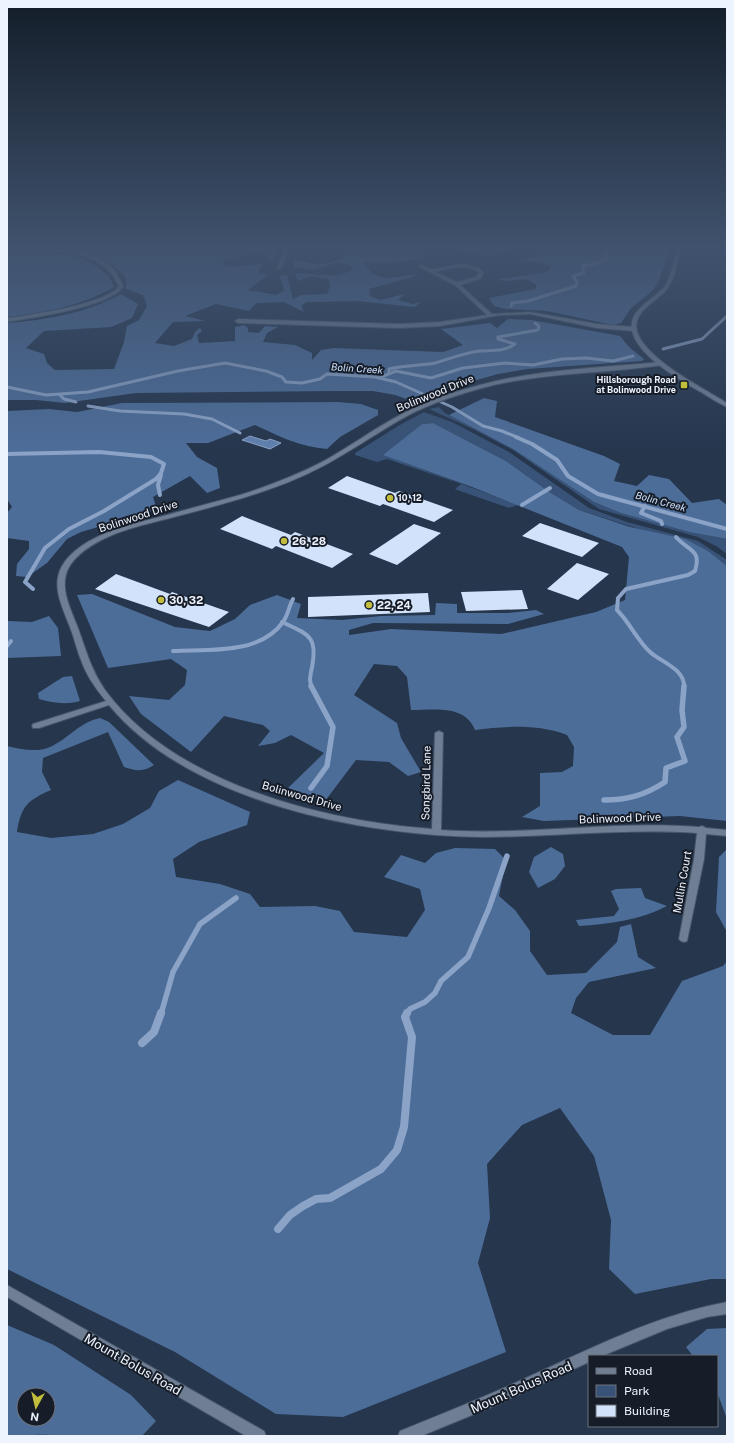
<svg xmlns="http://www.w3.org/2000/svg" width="734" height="1443" viewBox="0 0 734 1443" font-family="'Public Sans',sans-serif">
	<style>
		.green { fill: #385377 }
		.forest { fill: #4d6d99; fill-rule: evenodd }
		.water { fill: #6080ae; stroke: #8ba3c6 }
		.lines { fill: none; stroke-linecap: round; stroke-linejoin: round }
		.stream-far3 { stroke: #8ba3c6; stroke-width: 3 }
		.stream-far2 { stroke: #8ba3c6; stroke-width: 4 }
		.stream-far1 { stroke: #8ba3c6; stroke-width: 5.5 }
		.stream { stroke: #8ba3c6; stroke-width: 8 }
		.building { fill: #d1e2fa }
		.minor-casing { stroke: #455469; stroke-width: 2 }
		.tertiary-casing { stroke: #455469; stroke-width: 2 }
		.minor { fill: #6f7e92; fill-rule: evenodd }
		.tertiary { fill: #6f7e92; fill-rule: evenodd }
		.poi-dot { fill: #c3bd3e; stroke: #161d28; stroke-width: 1.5 }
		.labels { text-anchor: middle; stroke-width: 4; stroke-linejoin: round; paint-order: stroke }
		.far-poi-label { font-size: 9px; font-weight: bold; fill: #eef4fd; stroke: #161d28; text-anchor: end }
		.far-water-label { font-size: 10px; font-style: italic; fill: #cee2fe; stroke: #161d28 }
		.street-label { font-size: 11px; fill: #eef4fd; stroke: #161d28 }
		.poi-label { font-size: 11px; font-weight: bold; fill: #eef4fd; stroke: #161d28; text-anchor: start }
		.near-street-label { font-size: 13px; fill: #eef4fd; stroke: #161d28 }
	</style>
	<rect width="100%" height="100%" fill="#25364d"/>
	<g class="green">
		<polygon points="439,407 445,413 513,449 594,502 621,513 689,532 727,539 727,554 716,546 698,537 599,509 513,450 473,429 429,409"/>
		<polygon points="424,412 452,422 509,452 589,508 627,522 698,541 727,560 727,566 708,551 579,510 551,493 506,461 433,423 422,424 384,455 518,505 509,508 457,490 455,489 461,484 387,459 377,462 355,455 355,453 398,426"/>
	</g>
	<g class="forest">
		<path d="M56,248h221l1,6 -7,6 -7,-10 -41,11 1,4 8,2 31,-3 -5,9 10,2 -20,15 28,5 8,-4 -4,-15 7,-1 6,24 8,-4 26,-1 3,-7 -1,-8 -18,-3 -13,5 -3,-8c20,1 40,6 58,-3l-4,-6 -14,-1 -21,7 -20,-3 -1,-8c7,1 16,5 22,5 11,0 30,-3 32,-16h72l-3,3 8,7 -28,4h-33c14,23 30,15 53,12l-4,3 -43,12 1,7 11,4 23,-6 -6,6 15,4 7,-2 -5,5 -57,-6 -52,1 -5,4 3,6 -20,-10 -28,1 -7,8 -33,-7 -31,12 20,5 -32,1 -18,21 19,3 18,-7 3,-7 5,-4 2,3 -5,4 2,8 36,-2v-14l9,-2 4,3v4l11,1 6,-7 13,1 -11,6 -4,9 32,3 17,8v7l9,-10 13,-2 109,4 20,-7 -22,-16 49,-6 7,5 11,-9 24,1 88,16 10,12 14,11 -2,2 -115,8 -29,5 -46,13 -28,13 -9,2 -20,-7 -22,-4h-38l-199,2 -71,10 -29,-3h-29v-77c39,-3 80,-10 114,-29l17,10 -6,14 -21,9 -67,4 -18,17 18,6 3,9 8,7 59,-1 10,-27 3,-16 12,-6 8,-14 -4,-11 -17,-6v-11c-20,-23 -41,-26 -70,-30z"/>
		<polygon points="458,248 516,248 486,256"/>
		<polygon points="555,248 670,248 658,283 651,292 631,308 621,323 613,325 547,311 506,309 494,306 489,298 536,289 536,284 526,279 504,281 499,279 548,272 551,266 537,262 520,261 559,250"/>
		<path d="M40,253l36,3 18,9 15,11 5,11c-33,19 -70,26 -107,30v-63z"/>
		<polygon points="484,398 497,401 495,417 604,456 620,464 614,481 637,486 649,475 669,479 692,503 719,499 727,505 727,539 689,532 621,513 594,502 513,449 449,415"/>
		<path d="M338,402l23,2 17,6v5l-38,22 -13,12c-26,-2 -49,-13 -72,-24l-47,18h-22l11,14 20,11 3,20 -13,5 -17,-17 -37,21 4,13 -76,22 -14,7 -20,24 -20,14 -11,-1 1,-12 12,-15v-8l-22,-3v-25l5,-6 -5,-8v-88l42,-2 28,3 45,-9z"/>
		<path d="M433,423l73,38 45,32 28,17 51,17 55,12 23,12 19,15v255l-47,-5 -136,5 -22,-4 18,-11v-33l22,-1 11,-6 1,-19 -7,-12c-29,-11 -61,-9 -92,-5 -10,-26 -41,-20 -64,-20l-4,-33 -10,-11 -23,-2 -20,31 43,28 4,15 20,34 -13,4 -19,-14 -33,-2 -31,41 -37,-13 36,-35 -33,-18 -16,8 -17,3 12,-15 -7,-6 -39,-9 -33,36 -50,-38 -12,-18 40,4 16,-15 2,-15 -16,-11 -63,9 -31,-73 15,-1 83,33 35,4 25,-12 15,-14 27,-10 24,9 -4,14 45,2 39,-4 54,-1 1,-12 21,1v9h51l28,-3 8,4 -36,10 -135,-1 -24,7v5l42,-6 110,5 95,-22 29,-12 4,-43 -7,-10 -150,-60 -89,-32 39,-31z"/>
		<polygon points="49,616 58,628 61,656 7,658 7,621 32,622"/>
		<path d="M72,676l8,25c-14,4 -27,2 -41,-2l-1,-6 25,-16z"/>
		<path d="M100,718l9,4 45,43c-10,7 -18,6 -30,2l-16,-35 -65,26 -1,14 9,18c-23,10 -30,16 -34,42l34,6 42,-4 30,-10 27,-16 9,-17 19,-11 72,32 -3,13 -48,17 -26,17 3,18 44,7 30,10 10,13 55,-1 25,5 14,21 53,5 18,-27 -5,-21 -36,-12 17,-22 24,8 11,-10 19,-5 40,1 11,11 -7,36 16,14 15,21v20l17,24 39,-2 31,-31 3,-15 11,-3 7,33 18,11 -67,14 -13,16 -5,15 42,22h37l32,-54 41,-15 4,-5v318h-16l-76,15 -26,-25 2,-49 -17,-64 -34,-48 -38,17 -35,39 3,54 -12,45 28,89 -163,65 -67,-3 -101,-62 -168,-83v-523c13,3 29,7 43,1 18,-8 30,-25 50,-29z"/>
		<polygon points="551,847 563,854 565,866 555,879 538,888 529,872 534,857"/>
		<polygon points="727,849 727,932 716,912 719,857"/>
		<path d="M641,888l4,10 22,8c-26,14 -58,18 -88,20l-3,-6 38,-4 5,-7 -8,-18 5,-2z"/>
		<path d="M7,1325l47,20 77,50 25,26 -14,15h-87c-6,-3 -38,0 -48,0zM24,1395h24v24h-24z"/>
		<polygon points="727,1328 727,1419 717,1392 717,1356 693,1356 686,1347 707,1329"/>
	</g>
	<polygon class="water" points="250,436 266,441 270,439 281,443 270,449 242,440"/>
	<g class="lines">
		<g class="stream-far3">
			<polyline points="511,306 512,303 528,301 576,286 577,282 573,276 584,273 582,266 596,264 605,259 608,250 606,248"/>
			<polyline points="663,349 702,339 727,316"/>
			<path d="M389,373v-4c15,-4 30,-3 46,-6 14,-4 29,-10 44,-12 13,-1 25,1 36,-7l-17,-5v-2l40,-7 1,-4 -4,-3"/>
			<polyline points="381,377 396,371 431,378 463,368 505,363 533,365 562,359 586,358 613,361 633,356"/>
			<polyline points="7,387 46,395 88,392 178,371 225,363 266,371 282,377 286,382 302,383 320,379 327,374 375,377 396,382 452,407 483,426 502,431 519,438"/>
			<polyline points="60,395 64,399 76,402"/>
			<polyline points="88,406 120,411 184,414 212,419 240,433"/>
		</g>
		<g class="stream-far2">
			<polyline points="516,437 532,444 557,460 568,476 598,494 727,529"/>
			<polyline points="7,454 99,452 151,457 164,464 161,473 156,479 104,511 69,529 45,548 25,582 33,589"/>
			<polyline points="160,495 158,485 161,475"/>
			<polyline points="522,505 550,488"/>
			<polyline points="645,506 641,513 661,521 662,524"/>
			<path d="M676,537c12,14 26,12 19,34l-7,4 -62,14 -8,9 -1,12c13,13 20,30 33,42 11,10 35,17 34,35"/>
			<path d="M282,622c28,13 37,15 29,50 -1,6 -2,9 1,15"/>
			<polyline points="7,646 11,641"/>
			<path d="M173,651c35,-2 87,4 110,-29 5,-7 6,-16 10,-23"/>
		</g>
		<g class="stream-far1">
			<polyline points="311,788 327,766 333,727 311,686"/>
			<path d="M604,800c24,0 41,-5 61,-18l1,-14 19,-7 -8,-24 7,-10 -2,-17 2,-24"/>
			<polyline points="161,1014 173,972 200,924 236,898"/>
			<polyline points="407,1014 410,1009 425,1002 435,993 441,981 468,957 489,908 507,856"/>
		</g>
		<g class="stream">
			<polyline points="142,1043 154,1032 161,1013"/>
			<polyline points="278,1229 290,1215 303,1206 316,1199 330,1198 381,1169 397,1150 404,1127 412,1037 405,1017 407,1013"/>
		</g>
	</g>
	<g class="building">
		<polygon points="347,476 395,493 399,491 453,510 434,522 383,504 380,506 328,488"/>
		<polygon points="242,516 291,535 295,532 353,554 332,568 276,546 272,549 220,529"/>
		<polygon points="540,523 599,543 582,557 522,536"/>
		<polygon points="414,524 441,533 397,565 369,554"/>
		<polygon points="577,563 609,574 578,600 547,589"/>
		<polygon points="116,574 170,594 172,592 229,612 209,627 95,589"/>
		<polygon points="522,590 528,609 466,611 461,592"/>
		<polygon points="428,593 430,612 308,617 308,597"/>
	</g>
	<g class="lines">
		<g class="minor-casing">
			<g id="minor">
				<polygon points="285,248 289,248 281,269 277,270"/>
				<path d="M7,249c31,-1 88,-5 109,23 3,5 5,10 7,14 -10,21 -93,32 -116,36v-4c20,-2 103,-15 112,-32 -3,-4 -5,-10 -8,-13 -25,-28 -71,-23 -104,-22z"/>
				<path d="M465,264l14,4 5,5 -4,6 -20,6 32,29 38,-2 67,12 37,3 3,2 -3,2 -37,-3 -67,-14 -30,1 -60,11 -41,2 -161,-5 -3,-2 3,-2 161,5 41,-2 47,-7 -32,-30 -37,-19c5,-3 9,3 14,3 11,0 22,-5 33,-5zM465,267l11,3 3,3 -3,4 -19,5 -22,-10 16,-4z"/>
				<path d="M661,362l3,2 -1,1c-60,9 -121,7 -181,23 -25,7 -51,15 -75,28 -21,11 -42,26 -63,38 -24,15 -50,27 -77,36 -31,11 -62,19 -93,27 -34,9 -74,16 -99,42 -20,21 -6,46 3,69 8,22 13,42 27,62 68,93 217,131 327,139l3,-96 4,-2 4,2 -2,97c86,6 172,-10 258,-3l3,-1 4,2 21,2v6l-21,-2 -2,25 -17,82 -3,1 -3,-1 -2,-2 15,-80 3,-26c-72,-5 -143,4 -215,4 -119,-1 -293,-35 -373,-132l-70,23h-6l-1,-2 1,-2 73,-23c-10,-12 -20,-26 -25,-41 -4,-9 -6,-20 -10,-30 -7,-20 -21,-43 -9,-64 19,-32 72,-42 105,-51 24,-7 49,-13 73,-20 29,-9 57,-20 84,-34 27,-15 51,-33 78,-47 25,-13 51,-22 78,-29 59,-16 120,-17 181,-23z"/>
				<polygon points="7,1285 264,1431 266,1436 246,1436 7,1297"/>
				<path d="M727,1302v12l-20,3 -40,12 -65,27h-13v6l-95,44 -68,28 -4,2h-24l2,-5c42,-17 85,-34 126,-53 66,-30 130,-63 201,-76z"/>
			</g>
		</g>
		<g class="tertiary-casing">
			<path id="tertiary" d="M677,248h4c-3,12 -5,27 -12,38 -7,12 -23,18 -30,30 -19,32 68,74 88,87v4c-9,-4 -18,-10 -26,-15 -21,-12 -79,-44 -68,-74 5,-12 24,-22 32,-32 7,-10 9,-26 12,-38z"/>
		</g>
		<use href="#minor" class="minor"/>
		<use href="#tertiary" class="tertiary"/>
	</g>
	<linearGradient id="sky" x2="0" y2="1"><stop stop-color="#141e2a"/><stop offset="0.55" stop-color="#40526d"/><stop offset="1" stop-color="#40526d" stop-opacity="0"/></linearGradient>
	<rect width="734" height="450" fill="url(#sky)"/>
	<g class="poi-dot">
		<rect x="680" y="381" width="8" height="8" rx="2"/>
		<circle cx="390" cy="498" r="4"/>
		<circle cx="284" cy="541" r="4"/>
		<circle cx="161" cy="600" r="4"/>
		<circle cx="369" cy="605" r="4"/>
	</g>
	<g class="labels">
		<g class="far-poi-label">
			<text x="676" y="383">Hillsborough Road<tspan x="676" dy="10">at Bolinwood Drive</tspan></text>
			<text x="398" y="501" text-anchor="start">10, 12</text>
		</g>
		<g class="far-water-label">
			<text transform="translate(357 368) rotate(4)" y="4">Bolin Creek</text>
			<text transform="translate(661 501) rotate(15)" y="4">Bolin Creek</text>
		</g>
		<g class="street-label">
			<text transform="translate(435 393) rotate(-22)" y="4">Bolinwood Drive</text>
			<text transform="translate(138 516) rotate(-18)" y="4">Bolinwood Drive</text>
			<text transform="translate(426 783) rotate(-89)" y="4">Songbird Lane</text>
			<text transform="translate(302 796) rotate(16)" y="4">Bolinwood Drive</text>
			<text transform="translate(620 818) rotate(-2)" y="4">Bolinwood Drive</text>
			<text transform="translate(682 882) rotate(-80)" y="4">Mullin Court</text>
		</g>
		<g class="poi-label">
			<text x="292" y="545">26, 28</text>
			<text x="169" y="604">30, 32</text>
			<text x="377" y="609">22, 24</text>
		</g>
		<g class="near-street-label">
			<text transform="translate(133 1364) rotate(30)" y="5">Mount Bolus Road</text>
			<text transform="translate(521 1387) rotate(-24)" y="5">Mount Bolus Road</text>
		</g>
	</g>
	<rect width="734" height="1443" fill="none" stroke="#eef4fd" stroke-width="16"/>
	<rect x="588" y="1355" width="130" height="72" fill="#161d28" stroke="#6c737d"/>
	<rect x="596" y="1368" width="20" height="6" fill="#6f7e92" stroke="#6c737d"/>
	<text x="624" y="1375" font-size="12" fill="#eef4fd">Road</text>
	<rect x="596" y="1385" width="20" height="12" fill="#385377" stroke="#6c737d"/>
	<text x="624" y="1395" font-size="12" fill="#eef4fd">Park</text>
	<rect x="596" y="1405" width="20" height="12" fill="#d1e2fa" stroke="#6c737d"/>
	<text x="624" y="1415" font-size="12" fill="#eef4fd">Building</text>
	<g transform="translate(36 1407) rotate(188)"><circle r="19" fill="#161d28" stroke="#6c737d"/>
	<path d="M0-3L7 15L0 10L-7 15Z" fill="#c3bd3e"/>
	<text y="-6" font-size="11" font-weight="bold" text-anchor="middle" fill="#eef4fd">N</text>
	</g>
</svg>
